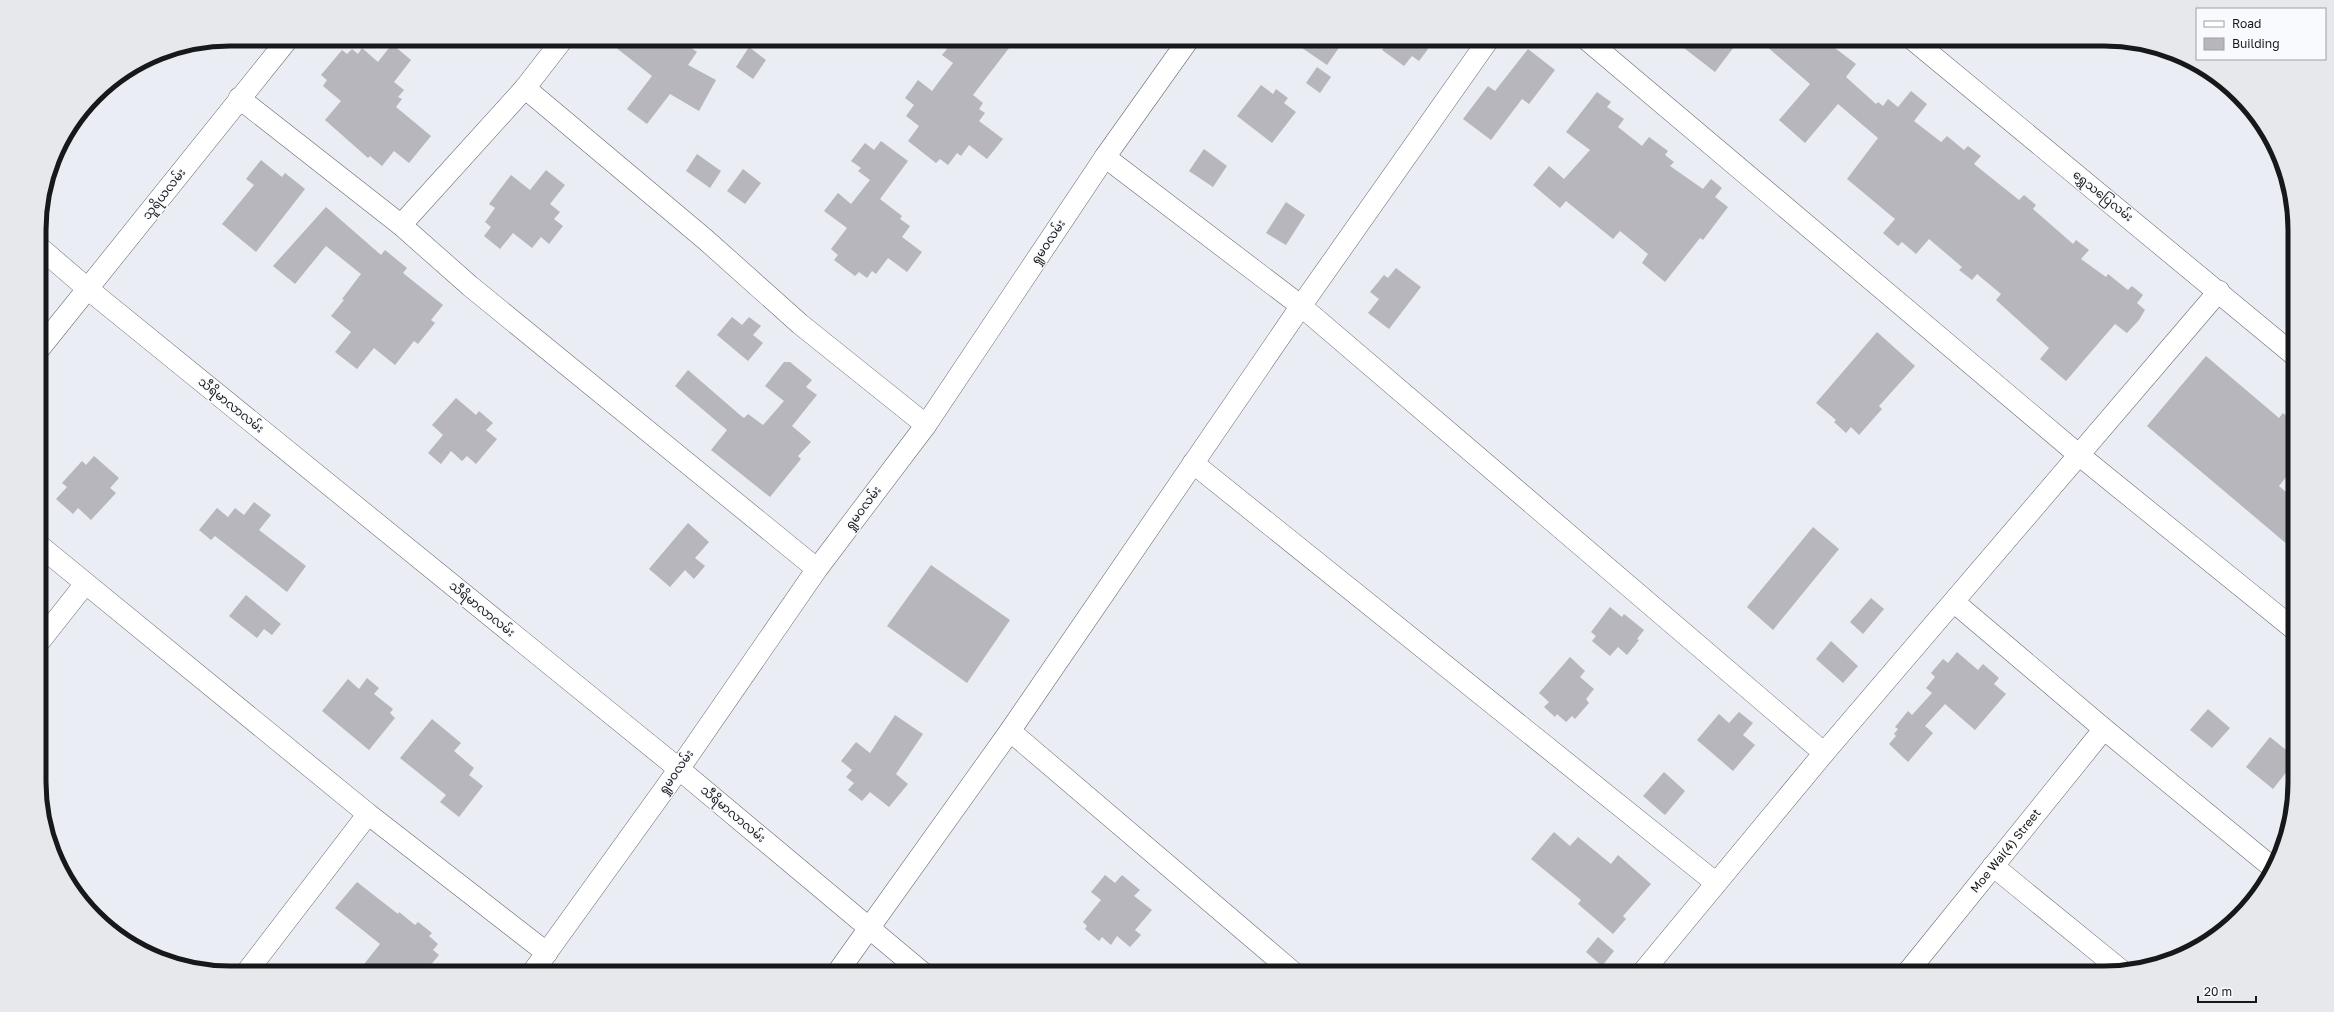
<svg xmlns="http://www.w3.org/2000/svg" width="2334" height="1012" viewBox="0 0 2334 1012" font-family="'Golos Text','Noto Sans Myanmar',sans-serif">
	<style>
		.building { fill: #b6b6bc }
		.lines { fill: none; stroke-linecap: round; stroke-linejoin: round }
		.minor-casing { stroke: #66686d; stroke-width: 22 }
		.minor { stroke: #fff; stroke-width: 21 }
		.labels { text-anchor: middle; stroke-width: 3; stroke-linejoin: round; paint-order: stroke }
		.street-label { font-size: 12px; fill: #17181a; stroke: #f9fafe }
		.rim { fill: none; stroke: #17181a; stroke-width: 5 }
	</style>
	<rect width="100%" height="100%" fill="#ebedf4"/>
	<g class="building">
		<polygon points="605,39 679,39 697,52 688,65 716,80 699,111 670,94 647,124 627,109 652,76"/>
		<polygon points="934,39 1016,39 973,95 983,103 979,109 985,113 979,121 1003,139 987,159 969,145 961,156 957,153 948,165 940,159 936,163 908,141 919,126 906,116 914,105 905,98 918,80 932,91 953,63 942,55 947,49"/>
		<polygon points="1289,39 1345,39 1327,65"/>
		<polygon points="1390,39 1425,39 1421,44 1428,49 1419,61 1412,56 1404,66 1382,50"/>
		<polygon points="1690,39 1740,39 1715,72 1684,48"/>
		<polygon points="1758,39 1823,39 1856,64 1846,77 1876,104 1878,102 1883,106 1888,99 1898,107 1911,91 1927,104 1914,121 1941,142 1947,136 1964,150 1968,146 1981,156 1974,164 2019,200 2024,195 2036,205 2033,209 2073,244 2076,240 2089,250 2081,259 2106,277 2108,274 2128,290 2132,286 2143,295 2137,303 2145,310 2139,320 2127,333 2115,324 2066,381 2040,359 2049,348 1996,300 2001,294 1977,274 1972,280 1959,270 1962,267 1929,239 1916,254 1902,242 1898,246 1883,233 1895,219 1847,179 1878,138 1838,104 1805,143 1779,120 1810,84"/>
		<polygon points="392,44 411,60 394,82 404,90 398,97 402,99 396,107 431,136 409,163 394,151 382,166 370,156 368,158 325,120 341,101 323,86 327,80 321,75 342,50 347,54 352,49 358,54 362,48 378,62"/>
		<polygon points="749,47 766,60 753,79 736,67"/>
		<polygon points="1528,49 1555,70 1529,104 1522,99 1491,140 1463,119 1488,86 1495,91"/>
		<polygon points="1317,67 1331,77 1320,93 1306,83"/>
		<polygon points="1261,85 1273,94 1276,89 1288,98 1284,103 1296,112 1272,143 1237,116"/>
		<polygon points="1597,92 1611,102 1607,107 1624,119 1618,127 1642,146 1649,137 1668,151 1665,155 1674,162 1670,166 1703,189 1711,179 1722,188 1715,197 1728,207 1703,240 1700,238 1665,282 1642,263 1648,254 1620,231 1613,239 1566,201 1560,208 1533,185 1549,166 1564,179 1590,150 1566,132"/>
		<polygon points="881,141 908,161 880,199 902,216 900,219 910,226 902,237 922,252 907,272 888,258 876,274 872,271 867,278 859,272 855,276 834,260 838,255 831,249 847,228 824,211 838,193 851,204 870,180 858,171 861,168 851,161 865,143 874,150"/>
		<polygon points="1204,149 1227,166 1213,187 1189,171"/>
		<polygon points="697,154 721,171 710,188 686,171"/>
		<polygon points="261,160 282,177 285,173 305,189 256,252 222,224 254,185 246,179"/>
		<polygon points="743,169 761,183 745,204 727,191"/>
		<polygon points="546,170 565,185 550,204 560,212 554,219 563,226 549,244 541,237 532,248 513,233 500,249 484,236 491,227 485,222 495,208 489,204 511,175 530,190"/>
		<polygon points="1286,202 1305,215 1286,245 1266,233"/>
		<polygon points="326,207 381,255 385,250 407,268 403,273 443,305 431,320 435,323 418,344 414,341 395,365 374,348 357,369 335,352 351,332 331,316 344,300 342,299 361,274 326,246 295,284 273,266"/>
		<polygon points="1396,268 1421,287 1389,329 1368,313 1379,299 1370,292 1384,275 1388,278"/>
		<polygon points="732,317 742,325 749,317 761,326 753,335 763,343 748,361 717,335"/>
		<polygon points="1877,332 1915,366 1879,406 1882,409 1859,435 1851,427 1846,433 1834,422 1836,420 1816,403"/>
		<polygon points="2206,356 2279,418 2283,413 2294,423 2294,467 2279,486 2294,499 2294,550 2147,426"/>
		<polygon points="784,362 790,362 812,380 806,387 817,395 792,426 811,442 798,456 801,459 770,497 711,450 727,430 675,386 688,370 740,415 744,418 748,414 763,425 784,401 765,386"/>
		<polygon points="456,398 476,415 479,411 493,423 486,430 497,439 476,464 467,456 462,461 451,451 441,464 428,453 443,435 432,425"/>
		<polygon points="94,456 119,478 110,488 116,493 91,520 78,508 73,514 56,499 67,487 62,483 82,461 86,465"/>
		<polygon points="254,502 271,515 259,530 306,566 287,592 215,536 211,540 199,530 217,508 228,517 235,508 244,515"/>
		<polygon points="688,523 709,542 695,558 705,566 694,579 685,570 670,587 649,569"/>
		<polygon points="1813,527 1839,549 1773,630 1747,607"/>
		<polygon points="931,565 1010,620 967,683 887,626"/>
		<polygon points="246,595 281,624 272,635 264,629 257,638 229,616"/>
		<polygon points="1871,598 1884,609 1863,634 1850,622"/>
		<polygon points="1610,607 1622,617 1624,614 1644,630 1637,639 1639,640 1627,655 1618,647 1610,656 1592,641 1596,636 1591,632"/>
		<polygon points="1831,641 1858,666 1843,683 1816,659"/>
		<polygon points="1957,652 1978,670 1983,664 1999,678 1994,684 2006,694 1975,730 1945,704 1925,726 1933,733 1908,762 1889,744 1896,736 1894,734 1898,729 1895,727 1908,711 1912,715 1932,693 1926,688 1935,677 1931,673 1943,659 1948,663"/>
		<polygon points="1570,657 1585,671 1580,677 1594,689 1586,699 1589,703 1575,719 1572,716 1566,722 1557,714 1555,717 1544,707 1549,702 1539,693"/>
		<polygon points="367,678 379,688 374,694 393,709 390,713 395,718 369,750 322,711 348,679 359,689"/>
		<polygon points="2208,709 2230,728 2212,748 2190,730"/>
		<polygon points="1739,712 1753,723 1743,735 1755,745 1733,771 1697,740 1719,714 1729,723"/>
		<polygon points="895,715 923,734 896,774 908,784 889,807 870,792 862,801 848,790 854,783 846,777 852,770 841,761 856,742 870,753"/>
		<polygon points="432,719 461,743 454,751 474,768 469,775 483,786 459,817 440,802 446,795 400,758"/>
		<polygon points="2270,737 2295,757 2295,761 2273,789 2246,767"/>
		<polygon points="1664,772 1685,791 1665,815 1643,796"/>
		<polygon points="1554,832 1570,846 1578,837 1611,864 1618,855 1651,884 1623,916 1626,919 1613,934 1578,904 1581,900 1531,859"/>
		<polygon points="1105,875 1115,883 1122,875 1140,890 1134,896 1152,910 1135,930 1141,935 1130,947 1117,936 1111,945 1102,937 1099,941 1085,929 1087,926 1083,922 1101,900 1091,892"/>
		<polygon points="357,882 398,914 399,912 415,925 418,922 432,933 429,936 438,944 433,950 439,955 424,973 357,973 380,944 335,908"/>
		<polygon points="1598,937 1614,951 1602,966 1586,952"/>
	</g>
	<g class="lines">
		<g class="minor-casing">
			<g id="minor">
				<polyline points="1586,39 2079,455 2295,630"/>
				<polyline points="1912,39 2294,355"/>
				<polyline points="525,88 563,39"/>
				<polyline points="239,98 401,225 470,286 817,569"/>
				<polyline points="1105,157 1301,306 1824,753"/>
				<polyline points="401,225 525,88 706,240 800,324 926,425"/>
				<polyline points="39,247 88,289 679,769 923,973"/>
				<polyline points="40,348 288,39"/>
				<polyline points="1193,463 1716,883"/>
				<polyline points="40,546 368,814 547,953"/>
				<polyline points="1954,602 2104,729 2273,868"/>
				<polyline points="40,641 85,584"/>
				<polyline points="1010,731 1294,973"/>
				<polyline points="1993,866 2122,971"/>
				<polyline points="246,973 368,814"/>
				<polyline points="532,973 679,769 817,569 926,425 1105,157 1189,39"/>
				<polyline points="837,973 1010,731 1301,306 1489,39"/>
				<polyline points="1642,973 1824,753 2219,291"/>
				<path id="s1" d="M1907,973l197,-244"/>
			</g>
		</g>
		<use href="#minor" class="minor"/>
	</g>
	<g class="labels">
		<g class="street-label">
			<text transform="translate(164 194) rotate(-52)" y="4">သူရိယလမ်း</text>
			<text transform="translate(2103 196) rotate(39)" y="4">ရွှေသပြေလမ်း</text>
			<text transform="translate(1048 242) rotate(-56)" y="4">ရှုမဝလမ်း</text>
			<text transform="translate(231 405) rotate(39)" y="4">သီရိမာလာလမ်း</text>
			<text transform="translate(863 508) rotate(-53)" y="4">ရှုမဝလမ်း</text>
			<text transform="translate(482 609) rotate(39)" y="4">သီရိမာလာလမ်း</text>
			<text transform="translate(676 772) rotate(-55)" y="4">ရှုမဝလမ်း</text>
			<text transform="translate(733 814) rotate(40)" y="4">သီရိမာလာလမ်း</text>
			<text dy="4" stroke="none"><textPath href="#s1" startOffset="157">Moe Wai(4) Street</textPath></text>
		</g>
	</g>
	<path d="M0 0H2334V1012H0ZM230 46H2104A184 184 0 0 1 2288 230V782A184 184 0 0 1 2104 966H230A184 184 0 0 1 46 782V230A184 184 0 0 1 230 46Z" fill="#e7e8ec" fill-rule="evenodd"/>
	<path class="rim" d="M230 46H2104A184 184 0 0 1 2288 230V782A184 184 0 0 1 2104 966H230A184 184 0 0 1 46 782V230A184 184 0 0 1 230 46Z"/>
	<rect x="2196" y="8" width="130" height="52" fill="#f9fafe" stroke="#9fa0a3"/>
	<rect x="2204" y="21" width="20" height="6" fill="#ffffff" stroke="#9fa0a3"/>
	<text x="2232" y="28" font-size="12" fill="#17181a">Road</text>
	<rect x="2204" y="38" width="20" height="12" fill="#b6b6bc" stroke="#9fa0a3"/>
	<text x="2232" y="48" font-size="12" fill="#17181a">Building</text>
	<path d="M2198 996v6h58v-6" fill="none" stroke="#17181a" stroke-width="2"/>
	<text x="2204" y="996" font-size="12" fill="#17181a" stroke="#f9fafe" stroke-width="3" paint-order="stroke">20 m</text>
</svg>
